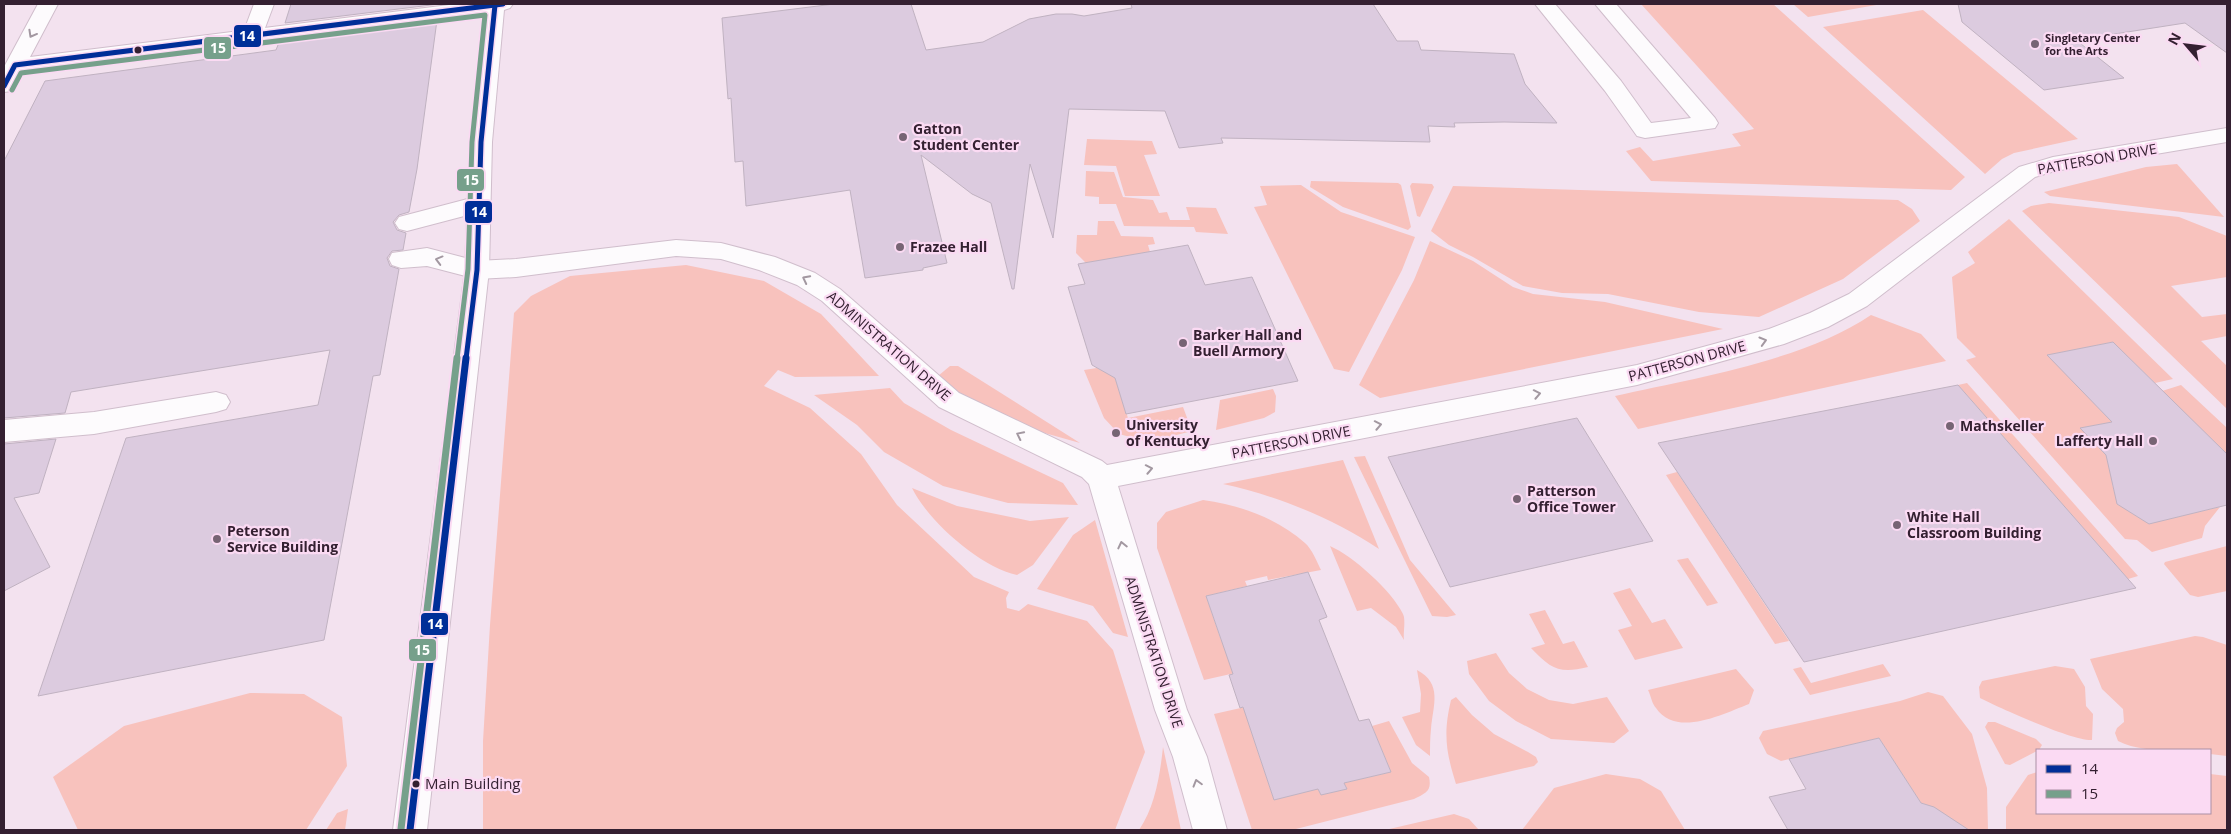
<svg xmlns="http://www.w3.org/2000/svg" width="2231" height="834" viewBox="0 0 2231 834" font-family="'Open Sans',sans-serif">
	<style>
		.green { fill: #f8c2bd }
		.building { fill: #dccbdf; stroke: #c0b2c1 }
		.lines { fill: none; stroke-linecap: round; stroke-linejoin: round }
		.minor-casing { stroke: #d0becc; stroke-width: 2 }
		.major-casing { stroke: #d0becc; stroke-width: 2 }
		.minor { fill: #fdfbfd; fill-rule: evenodd }
		.major { fill: #fdfbfd; fill-rule: evenodd }
		.bus-1-far1-casing { stroke: #fbdaf3; stroke-width: 8 }
		.bus-1-casing { stroke: #fbdaf3; stroke-width: 11 }
		.bus-2-far1-casing { stroke: #fbdaf3; stroke-width: 8 }
		.bus-2-casing { stroke: #fbdaf3; stroke-width: 11 }
		.bus-1-far1 { stroke: #002e98; stroke-width: 5 }
		.bus-1 { stroke: #002e98; stroke-width: 7 }
		.bus-2-far1 { stroke: #76a08b; stroke-width: 5 }
		.bus-2 { stroke: #76a08b; stroke-width: 7 }
		.oneway { stroke: #a398a1 }
		.poi-dot { fill: #776474; stroke: #fbdaf3; stroke-width: 2 }
		.bus-dot { fill: #342031; stroke: #fbdaf3; stroke-width: 2 }
		.labels { text-anchor: middle; stroke-width: 4.5; stroke-linejoin: round; paint-order: stroke }
		.far-poi-label { font-size: 11px; font-weight: bold; fill: #342031; stroke: #fbdaf3; text-anchor: start }
		.poi-label { font-size: 14px; font-weight: bold; fill: #342031; stroke: #fbdaf3; text-anchor: start }
		.street-label { font-size: 14px; fill: #342031; stroke: #fbdaf3 }
		.near-bus-label { font-size: 15px; fill: #342031; stroke: #fbdaf3; text-anchor: start }
		.line-badge { stroke: #fbdaf3; stroke-width: 2 }
		.badge-label { font-size: 14px; text-anchor: middle; font-weight: bold; fill: #fff }
	</style>
	<rect width="100%" height="100%" fill="#f3e2ef"/>
	<g class="green">
		<polygon points="1641,4 1773,4 1965,177 1951,190 1651,181 1626,151 1640,147 1653,161 1741,146 1732,134 1754,129"/>
		<polygon points="1793,4 1882,4 1808,17"/>
		<polygon points="1923,10 2078,139 2014,153 2002,159 1985,174 1823,27"/>
		<polygon points="1087,139 1152,141 1157,154 1144,155 1160,196 1125,196 1116,166 1084,165"/>
		<polygon points="2177,164 2224,217 2050,196 2044,192 2146,167"/>
		<polygon points="1086,171 1114,172 1123,197 1153,200 1159,213 1167,212 1170,220 1190,220 1186,207 1216,208 1228,234 1196,232 1194,227 1124,226 1116,204 1099,204 1099,197 1085,196"/>
		<polygon points="1311,181 1398,183 1401,185 1411,227 1408,230 1343,207 1310,187"/>
		<polygon points="1412,183 1432,184 1434,187 1420,217 1417,216 1410,186"/>
		<polygon points="1301,185 1341,212 1415,237 1402,270 1349,372 1334,369 1254,207 1267,205 1260,186"/>
		<polygon points="1453,186 1898,200 1912,209 1920,221 1843,279 1759,317 1699,312 1608,294 1562,293 1523,286 1473,257 1449,245 1431,231"/>
		<polygon points="2049,203 2179,217 2227,236 2227,277 2171,286 2202,317 2227,314 2227,336 2201,341 2227,366 2227,409 2022,211 2031,206"/>
		<path d="M2009,219l164,160 -18,4 -42,-41 -65,13 64,67 -31,6 47,51 -16,4c5,24 17,29 37,40l71,-16 -15,19 -3,12 -50,14 -15,-12 -12,-1 -159,-179 10,-3 -19,-19 -5,-61 23,-14 -7,-11z"/>
		<polygon points="1098,221 1114,221 1121,236 1153,237 1155,244 1148,245 1150,252 1086,263 1076,253 1077,235 1097,235"/>
		<polygon points="1430,241 1473,261 1513,287 1533,294 1605,302 1723,329 1380,398 1359,385 1414,280"/>
		<polygon points="686,265 764,281 821,314 879,376 795,377 778,370 764,386 810,408 861,454 897,505 974,577 1009,592 1006,598 1007,608 1019,611 1028,604 1087,621 1113,650 1145,752 1115,830 483,830 483,741 490,625 514,313 531,296 570,276"/>
		<path d="M1871,315l50,19 25,27 -308,68 -23,-33c80,-18 188,-35 256,-81z"/>
		<polygon points="950,366 958,366 1080,443 1034,430 959,394 938,376"/>
		<polygon points="1111,366 1128,418 1183,407 1192,431 1149,442 1119,434 1104,418 1084,370 1097,368 1101,370"/>
		<polygon points="1967,383 2138,576 2128,579 1958,385"/>
		<polygon points="2181,385 2227,428 2227,454 2162,391"/>
		<polygon points="890,388 904,403 951,430 1063,483 1078,505 1008,503 943,486 884,452 857,425 814,395"/>
		<polygon points="1273,389 1276,396 1275,412 1264,418 1216,430 1220,400"/>
		<polygon points="1365,456 1410,560 1456,615 1447,617 1432,616 1354,457"/>
		<path d="M1343,460l36,89c-47,-31 -101,-53 -156,-65z"/>
		<polygon points="1677,472 1789,641 1775,644 1666,475"/>
		<path d="M912,488l45,18 73,15 39,-4 -36,48 -16,10c-37,-8 -89,-54 -105,-87z"/>
		<path d="M1203,500c37,5 74,18 102,43 7,6 12,19 16,27l-53,10 -1,-4 -22,5 2,5 -41,10 15,44 23,31 -40,9 -47,-132v-25l9,-11z"/>
		<polygon points="1095,520 1128,637 1113,633 1093,606 1037,589 1073,535"/>
		<path d="M1330,546c23,10 62,45 73,68 3,6 0,19 1,26l-8,-13 -25,-19 -14,3z"/>
		<polygon points="2227,546 2227,591 2198,597 2190,595 2164,564 2165,562"/>
		<polygon points="1688,558 1718,603 1707,606 1677,560"/>
		<polygon points="1630,588 1652,623 1665,619 1683,648 1635,660 1618,630 1632,626 1613,593"/>
		<path d="M1545,610l18,34 11,-3 14,26c-29,7 -37,2 -57,-19l14,-4 -16,-30z"/>
		<path d="M2195,636l8,1 24,8v111l-17,-2v-4c-29,0 -66,4 -92,-9l-3,-8 2,-5 7,-6 -1,-13 -21,-20 -12,-30z"/>
		<polygon points="1496,653 1509,673 1527,689 1549,700 1573,704 1607,697 1629,731 1614,743 1551,739 1516,721 1489,701 1469,674 1467,661"/>
		<polygon points="1883,664 1891,676 1810,695 1793,669 1801,667 1811,683"/>
		<path d="M2055,666l19,3 11,18 1,19 7,8 -1,26c-20,1 -92,-32 -112,-42l-1,-11 3,-6z"/>
		<path d="M1736,669l18,21 -5,14c-26,10 -73,34 -93,4 -4,-4 -5,-12 -8,-18z"/>
		<path d="M1417,670c26,14 16,35 14,59 -1,9 -1,18 -1,27l-14,-11 -14,-28 18,-5 1,-18z"/>
		<path d="M1928,692l15,4 29,38 15,54 1,42h-37c-3,-14 -17,-24 -30,-27l-42,-65 -98,23 -14,-7 -8,-16 4,-7 137,-30z"/>
		<polygon points="250,693 304,694 342,717 347,766 306,830 78,830 53,777 124,726"/>
		<path d="M1456,697l16,18 22,19 34,18 8,5 2,5 -4,4 -78,18c-10,-32 -13,-50 -5,-84z"/>
		<path d="M1254,705l2,41 18,54 44,-11 3,6 26,-6 -3,-6 47,-11 -19,-46 17,-5 23,42 17,14c3,14 -3,16 -15,22l-122,31h-40l-38,-116z"/>
		<polygon points="1988,722 1995,722 2036,739 2042,745 2039,750 2010,765 2005,764 1985,727"/>
		<path d="M1163,747l18,83h-42c16,-23 21,-55 24,-83z"/>
		<polygon points="2037,772 2037,813 2210,813 2210,774 2227,776 2227,830 2006,830 2006,807 2028,775"/>
		<polygon points="1606,774 1640,779 1661,791 1685,830 1522,830 1554,788"/>
		<polygon points="348,809 345,830 326,830 337,813"/>
		<polygon points="1454,814 1469,819 1479,830 1385,830"/>
	</g>
	<g class="building">
		<polygon points="291,4 439,4 285,23"/>
		<polygon points="834,4 911,4 926,50 983,42 1029,19 1056,14 1072,14 1084,16 1132,8 1131,4 1373,4 1397,41 1418,41 1421,50 1514,54 1525,84 1557,123 1504,122 1454,123 1455,127 1428,126 1430,142 1221,138 1223,143 1179,148 1165,111 1069,109 1053,238 1030,164 1014,289 1012,289 991,203 972,194 921,155 947,263 923,268 923,270 865,278 850,190 746,206 743,161 735,162 731,98 728,99 722,18"/>
		<polygon points="1958,4 2227,4 2227,53 2185,23 2076,40 2124,78 2044,90 1962,22"/>
		<polygon points="437,20 417,169 409,212 399,215 393,222 397,230 406,233 403,250 392,251 387,258 390,266 399,269 380,375 373,376 324,640 38,696 126,438 318,405 330,350 71,392 65,413 4,418 4,161 45,81 276,50 280,40"/>
		<polygon points="1188,245 1205,285 1252,277 1298,381 1126,414 1115,378 1092,365 1068,287 1085,284 1078,264"/>
		<polygon points="2113,342 2227,454 2227,505 2149,524 2117,504 2106,455 2080,428 2112,422 2047,355"/>
		<polygon points="1958,385 2136,588 1804,662 1658,443"/>
		<polygon points="1577,418 1653,541 1450,587 1388,457"/>
		<polygon points="56,439 39,493 14,498 50,567 4,591 4,444"/>
		<polygon points="1308,572 1327,617 1319,620 1359,721 1369,719 1391,772 1344,783 1347,789 1321,795 1318,789 1274,800 1243,707 1240,708 1229,675 1233,674 1206,596"/>
		<polygon points="1879,738 1921,803 1934,807 1969,830 1788,830 1769,797 1806,789 1789,759"/>
	</g>
	<g class="lines">
		<g class="minor-casing">
			<g id="minor">
				<polygon points="254,4 274,4 262,36 259,40 252,42 245,40 242,36"/>
				<polygon points="1535,4 1555,4 1621,81 1651,123 1691,118 1595,4 1616,4 1715,118 1718,123 1715,128 1645,138 1637,136 1605,91"/>
				<polygon points="2227,128 2227,142 2055,171 2035,177 1867,306 1828,327 1784,344 1637,385 1118,486 1187,710 1207,757 1227,830 1193,830 1173,757 1155,710 1089,484 1082,477 939,407 822,301 797,285 759,270 721,259 676,256 516,277 477,279 427,266 401,268 392,265 389,259 392,253 427,248 477,261 516,259 676,240 721,243 775,257 815,273 840,289 959,393 1102,461 1107,465 1637,365 1769,329 1810,313 1849,294 2019,167 2053,157"/>
				<polygon points="479,196 487,198 491,204 487,210 407,231 399,229 395,223 399,217"/>
				<polygon points="216,392 226,395 230,402 226,409 216,412 94,434 4,442 4,420 94,412"/>
			</g>
		</g>
		<g class="major-casing">
			<polygon id="major" points="38,4 58,4 30,57 457,4 513,4 510,8 504,10 492,142 489,270 427,830 393,830 465,270 470,142 484,12 23,70 12,91 4,92 4,67"/>
		</g>
		<use href="#minor" class="minor"/>
		<use href="#major" class="major"/>
		<g class="bus-1-far1-casing">
			<g id="bus-1-far1">
				<polyline points="4,86 15,65 503,4"/>
				<polyline points="466,359 477,270 481,142 495,5"/>
			</g>
		</g>
		<g class="bus-1-casing">
			<polyline id="bus-1" points="410,830 466,358"/>
		</g>
		<g class="bus-2-far1-casing">
			<polyline id="bus-2-far1" points="12,90 21,73 485,15 472,142 468,269 457,359"/>
		</g>
		<g class="bus-2-casing">
			<polyline id="bus-2" points="401,829 457,358"/>
		</g>
		<use href="#bus-1-far1" class="bus-1-far1"/>
		<use href="#bus-1" class="bus-1"/>
		<use href="#bus-2-far1" class="bus-2-far1"/>
		<use href="#bus-2" class="bus-2"/>
	</g>
	<defs><path id="oneway-chevron" d="M-2-3.5L2.5 0L-2 3.5" fill="none" stroke-width="1.6" stroke-linecap="round" stroke-linejoin="round" transform="scale(1.25)"/></defs>
	<g class="oneway">
		<use href="#oneway-chevron" transform="translate(32 34) rotate(119)"/>
		<use href="#oneway-chevron" transform="translate(439 260) rotate(-165)"/>
		<use href="#oneway-chevron" transform="translate(806 279) rotate(-153)"/>
		<use href="#oneway-chevron" transform="translate(1763 341) rotate(-16)"/>
		<use href="#oneway-chevron" transform="translate(1537 394) rotate(-11)"/>
		<use href="#oneway-chevron" transform="translate(1378 425) rotate(-11)"/>
		<use href="#oneway-chevron" transform="translate(1020 435) rotate(-154)"/>
		<use href="#oneway-chevron" transform="translate(1149 469) rotate(-11)"/>
		<use href="#oneway-chevron" transform="translate(1122 545) rotate(-103)"/>
		<use href="#oneway-chevron" transform="translate(1197 783) rotate(-106)"/>
	</g>
	<g class="poi-dot">
		<circle cx="2035" cy="44" r="5"/>
		<circle cx="903" cy="137" r="5"/>
		<circle cx="900" cy="247" r="5"/>
		<circle cx="1183" cy="343" r="5"/>
		<circle cx="1950" cy="426" r="5"/>
		<circle cx="1116" cy="433" r="5"/>
		<circle cx="2153" cy="441" r="5"/>
		<circle cx="1517" cy="499" r="5"/>
		<circle cx="1897" cy="525" r="5"/>
		<circle cx="217" cy="539" r="5"/>
	</g>
	<g class="bus-dot">
		<circle cx="138" cy="50" r="4.5"/>
		<circle cx="416" cy="784" r="4.5"/>
	</g>
	<g class="labels">
		<g class="far-poi-label">
			<text x="2045" y="42">Singletary Center<tspan x="2045" dy="13">for the Arts</tspan></text>
		</g>
		<g class="poi-label">
			<text x="913" y="134">Gatton<tspan x="913" dy="16">Student Center</tspan></text>
			<text x="910" y="252">Frazee Hall</text>
			<text x="1193" y="340">Barker Hall and<tspan x="1193" dy="16">Buell Armory</tspan></text>
			<text x="1126" y="430">University<tspan x="1126" dy="16">of Kentucky</tspan></text>
			<text x="1960" y="431">Mathskeller</text>
			<text x="2143" y="446" text-anchor="end">Lafferty Hall</text>
			<text x="1527" y="496">Patterson<tspan x="1527" dy="16">Office Tower</tspan></text>
			<text x="1907" y="522">White Hall<tspan x="1907" dy="16">Classroom Building</tspan></text>
			<text x="227" y="536">Peterson<tspan x="227" dy="16">Service Building</tspan></text>
		</g>
		<g class="street-label">
			<text transform="translate(2097 159) rotate(-10)" y="5">PATTERSON DRIVE</text>
			<text transform="translate(889 346) rotate(41)" y="5">ADMINISTRATION DRIVE</text>
			<text transform="translate(1687 361) rotate(-15)" y="5">PATTERSON DRIVE</text>
			<text transform="translate(1291 442) rotate(-11)" y="5">PATTERSON DRIVE</text>
			<text transform="translate(1154 652) rotate(72)" y="5">ADMINISTRATION DRIVE</text>
		</g>
		<g class="near-bus-label">
			<text x="425" y="789">Main Building</text>
		</g>
	</g>
	<g class="line-badge">
		<rect x="233" y="24" width="29" height="24" rx="5" fill="#002e98"/>
		<rect x="203" y="36" width="29" height="24" rx="5" fill="#76a08b"/>
		<rect x="456" y="168" width="29" height="24" rx="5" fill="#76a08b"/>
		<rect x="464" y="200" width="29" height="24" rx="5" fill="#002e98"/>
		<rect x="420" y="612" width="29" height="24" rx="5" fill="#002e98"/>
		<rect x="408" y="638" width="29" height="24" rx="5" fill="#76a08b"/>
	</g>
	<g class="badge-label">
		<text x="247" y="41">14</text>
		<text x="218" y="53">15</text>
		<text x="471" y="185">15</text>
		<text x="479" y="217">14</text>
		<text x="435" y="629">14</text>
		<text x="422" y="655">15</text>
	</g>
	<rect width="2231" height="834" fill="none" stroke="#342031" stroke-width="10"/>
	<rect x="2036" y="749" width="175" height="65" fill="#fbdaf3" stroke="#ab90a5"/>
	<rect x="2046" y="765" width="25" height="8" fill="#002e98" stroke="#ab90a5"/>
	<text x="2081" y="774" font-size="15" fill="#342031">14</text>
	<rect x="2046" y="790" width="25" height="8" fill="#76a08b" stroke="#ab90a5"/>
	<text x="2081" y="799" font-size="15" fill="#342031">15</text>
	<g transform="translate(2186 45) rotate(298)" stroke="#fbdaf3" stroke-width="4" paint-order="stroke">
	<path d="M0-4L9 19L0 12L-9 19Z" fill="#342031"/>
	<text y="-8" font-size="14" font-weight="bold" text-anchor="middle" fill="#342031">N</text>
	</g>
</svg>
